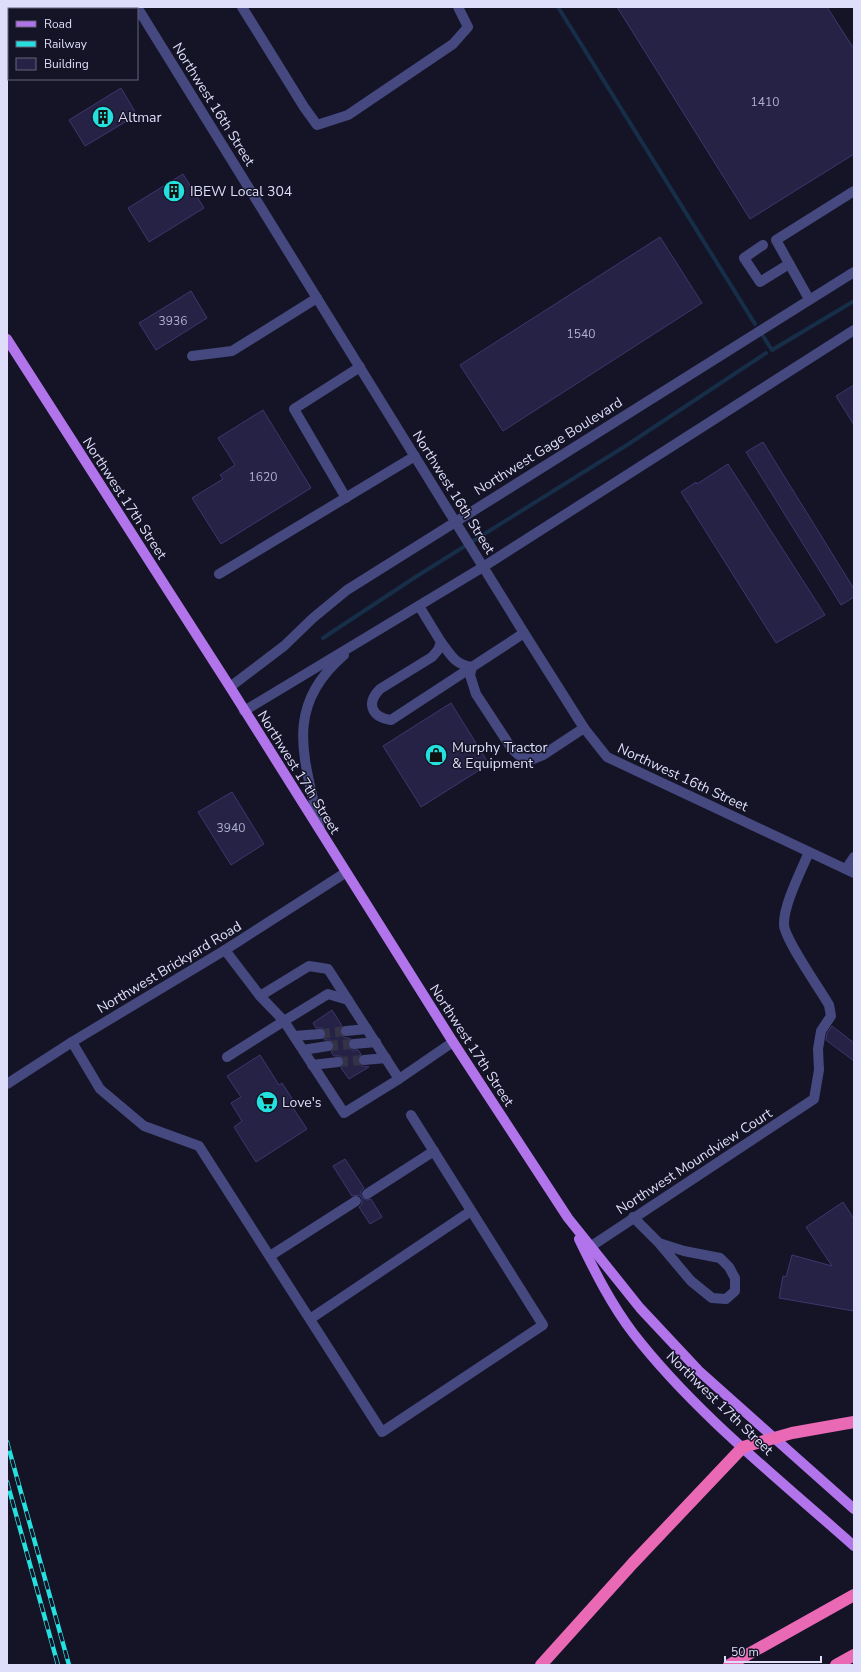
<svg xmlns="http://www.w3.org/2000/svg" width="861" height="1672" viewBox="0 0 861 1672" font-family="'Nunito Sans',sans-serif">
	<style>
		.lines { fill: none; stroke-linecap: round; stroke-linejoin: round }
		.stream { stroke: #162e48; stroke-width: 4 }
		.building { fill: #262245; stroke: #3c376e }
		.minor-tunnel { stroke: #333247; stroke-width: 10; stroke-dasharray: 10 5; stroke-linecap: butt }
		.minor { stroke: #45497f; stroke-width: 10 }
		.major { stroke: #b274eb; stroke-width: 10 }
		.highway { stroke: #ea69b5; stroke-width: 12 }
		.rail-casing { stroke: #24e0df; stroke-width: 4.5 }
		.rail { stroke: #151427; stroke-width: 3; stroke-dasharray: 9; stroke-linecap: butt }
		.labels { text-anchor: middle; stroke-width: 3; stroke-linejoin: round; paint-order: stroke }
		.number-label { font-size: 12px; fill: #b0afcd }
		.street-label { font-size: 14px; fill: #dedefa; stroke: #151427 }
		.poi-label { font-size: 14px; fill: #dedefa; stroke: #151427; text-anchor: start }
	</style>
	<rect width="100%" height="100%" fill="#151427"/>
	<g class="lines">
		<g class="stream">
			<polyline points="558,7 755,324"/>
			<polyline points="763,336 772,350 854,301"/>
			<polyline points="323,638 417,576 627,445 766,353"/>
		</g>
	</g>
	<g class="building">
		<polygon points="617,7 827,7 854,49 854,154 750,219"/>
		<polygon points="121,88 137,115 85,146 69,120"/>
		<polygon points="183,174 204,208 149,242 128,208"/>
		<polygon points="660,237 702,303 503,431 460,365"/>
		<polygon points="191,291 207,318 156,350 139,323"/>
		<polygon points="854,385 854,425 836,396"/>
		<polygon points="263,410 311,488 221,544 192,498 223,479 220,475 235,465 218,438"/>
		<polygon points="763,442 854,589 854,597 841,605 746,452"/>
		<polygon points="728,464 825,615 776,643 681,492 696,482 697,484"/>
		<polygon points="451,703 489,764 421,807 383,746"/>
		<polygon points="232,792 264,844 231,865 198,812"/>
		<polygon points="332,1010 342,1026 340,1029 341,1034 344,1037 351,1039 348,1042 349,1047 352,1050 358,1050 361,1054 358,1058 359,1063 362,1066 369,1067 349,1079 341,1068 344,1064 343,1058 340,1056 334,1056 331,1052 334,1048 333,1042 330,1040 324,1040 326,1034 326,1031 322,1028 316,1028 313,1023"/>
		<polygon points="832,1026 854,1043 854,1061 826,1040 827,1033"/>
		<polygon points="260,1055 279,1085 282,1083 293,1100 289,1102 307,1129 256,1162 234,1127 242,1121 231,1103 241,1097 227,1076"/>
		<polygon points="345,1159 364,1188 361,1191 361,1197 367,1200 371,1199 382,1217 370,1224 359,1207 362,1204 362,1198 359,1195 352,1196 333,1166"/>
		<polygon points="843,1202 854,1219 854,1311 779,1298 783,1276 786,1277 792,1255 832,1266 806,1227"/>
	</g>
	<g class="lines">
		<g class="minor-tunnel">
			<polyline points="320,1034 346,1031"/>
			<polyline points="328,1046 354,1044"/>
			<polyline points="338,1062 364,1060"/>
		</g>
		<g class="minor">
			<polyline points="137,7 524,633 584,728 607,757 854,873"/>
			<polyline points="242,7 304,107 317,125 348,115 453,44 468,27 458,7"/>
			<polyline points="763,245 744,258 760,282 789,264"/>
			<polyline points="809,299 776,240 854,191"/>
			<polyline points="192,356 232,351 317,298"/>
			<polyline points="346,498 294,409 360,367"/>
			<polyline points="219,574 415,456"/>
			<path d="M419,606l22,36 -3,8 -6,7 -52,32c-14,14 -9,28 11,31l81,-53"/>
			<polyline points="524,633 472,667 470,675 476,694 512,749 522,758 533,759 543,755 584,728"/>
			<path d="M441,642c10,13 13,22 31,25"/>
			<polyline points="230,687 284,646 313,618 347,590 854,272"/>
			<polyline points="244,711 483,567 854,330"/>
			<path d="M320,830c-14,-69 -39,-121 24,-175"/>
			<polyline points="846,869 854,857"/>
			<polyline points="225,950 260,996 284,1021 227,1057"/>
			<polyline points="260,996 309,966 328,969 348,1000"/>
			<polyline points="346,1031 367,1029"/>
			<polyline points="294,1036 320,1034"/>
			<polyline points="72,1042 100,1089 144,1126 199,1146 382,1432 543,1325 411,1115"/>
			<polyline points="354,1044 376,1042"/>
			<polyline points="303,1050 328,1046"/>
			<polyline points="364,1060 386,1058"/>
			<polyline points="312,1065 338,1062"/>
			<polyline points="399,1079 348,1000 328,994 284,1021 344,1113 399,1079 453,1042"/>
			<polyline points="7,1084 72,1042 225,950 345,873"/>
			<polyline points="367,1194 434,1151"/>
			<polyline points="633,1217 659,1243 691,1281 712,1298 726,1299 735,1291 735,1278 729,1267 720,1258 684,1251 659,1243"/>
			<path d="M590,1247l224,-148 5,-29 -1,-21 3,-18 10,-15 -2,-11c-9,-16 -44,-65 -45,-80 -1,-19 17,-54 25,-73"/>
			<polyline points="270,1256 356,1201"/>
			<polyline points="310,1319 471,1211"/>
		</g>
		<g class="major">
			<polyline points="7,339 230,687 453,1042 568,1218 640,1308 699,1371 854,1509"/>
			<path d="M579,1239c16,33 32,65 54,94 61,79 147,147 221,213"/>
		</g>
		<g class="highway">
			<polyline points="541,1665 633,1563 743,1447 792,1433 854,1422"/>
			<polyline points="729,1665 854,1595"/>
			<polyline points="836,1665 854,1655"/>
		</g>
		<g class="rail-casing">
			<g id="rail">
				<polyline points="7,1442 69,1665"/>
				<polyline points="7,1482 58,1665"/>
			</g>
		</g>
		<use href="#rail" class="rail"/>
	</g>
	<defs>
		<g id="building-disc" transform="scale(1.15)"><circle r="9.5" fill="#24e0df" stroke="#151427"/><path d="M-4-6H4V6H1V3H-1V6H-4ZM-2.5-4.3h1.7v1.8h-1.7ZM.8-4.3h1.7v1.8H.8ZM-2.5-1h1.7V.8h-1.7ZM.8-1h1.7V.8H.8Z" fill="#111"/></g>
		<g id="shop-disc" transform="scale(1.15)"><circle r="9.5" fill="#24e0df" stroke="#151427"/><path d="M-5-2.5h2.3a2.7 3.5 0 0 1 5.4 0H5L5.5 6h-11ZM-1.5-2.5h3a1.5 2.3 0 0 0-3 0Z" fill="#111"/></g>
		<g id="supermarket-disc" transform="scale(1.15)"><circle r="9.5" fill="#24e0df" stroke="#151427"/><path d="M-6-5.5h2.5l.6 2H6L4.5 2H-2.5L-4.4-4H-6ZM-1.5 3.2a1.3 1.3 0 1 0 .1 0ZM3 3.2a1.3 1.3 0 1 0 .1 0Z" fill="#111"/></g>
	</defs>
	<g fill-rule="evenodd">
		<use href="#building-disc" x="103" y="117"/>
		<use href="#building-disc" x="174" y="191"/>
		<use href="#shop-disc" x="436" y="755"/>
		<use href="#supermarket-disc" x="267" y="1102"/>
	</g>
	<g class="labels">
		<g class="number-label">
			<text x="765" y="106">1410</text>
			<text x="173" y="325">3936</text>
			<text x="581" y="338">1540</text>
			<text x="263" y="481">1620</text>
			<text x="231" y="832">3940</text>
		</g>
		<g class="street-label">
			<text transform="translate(214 104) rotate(58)" y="5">Northwest 16th Street</text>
			<text transform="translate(548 446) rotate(-32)" y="5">Northwest Gage Boulevard</text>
			<text transform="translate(454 492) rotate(58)" y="5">Northwest 16th Street</text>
			<text transform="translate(125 498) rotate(57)" y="5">Northwest 17th Street</text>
			<text transform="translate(299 772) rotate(58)" y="5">Northwest 17th Street</text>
			<text transform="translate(683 777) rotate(25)" y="5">Northwest 16th Street</text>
			<text transform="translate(169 967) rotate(-31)" y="5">Northwest Brickyard Road</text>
			<text transform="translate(472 1045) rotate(57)" y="5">Northwest 17th Street</text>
			<text transform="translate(694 1161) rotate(-33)" y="5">Northwest Moundview Court</text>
			<text transform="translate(720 1403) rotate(44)" y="5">Northwest 17th Street</text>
		</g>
		<g class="poi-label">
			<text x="118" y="122">Altmar</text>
			<text x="190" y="196">IBEW Local 304</text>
			<text x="452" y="752">Murphy Tractor<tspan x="452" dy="16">&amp; Equipment</tspan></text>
			<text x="282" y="1107">Love's</text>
		</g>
	</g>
	<rect width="861" height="1672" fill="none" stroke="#dedefa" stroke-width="16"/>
	<rect x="8" y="8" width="130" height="72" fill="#151427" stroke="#65657b"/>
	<rect x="16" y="21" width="20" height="6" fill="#b274eb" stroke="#65657b"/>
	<text x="44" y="28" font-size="12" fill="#dedefa">Road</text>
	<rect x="16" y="41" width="20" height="6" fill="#24e0df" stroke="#65657b"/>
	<text x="44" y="48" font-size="12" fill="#dedefa">Railway</text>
	<rect x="16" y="58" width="20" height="12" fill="#262245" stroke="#65657b"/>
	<text x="44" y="68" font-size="12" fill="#dedefa">Building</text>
	<path d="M725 1656v6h96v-6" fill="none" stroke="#dedefa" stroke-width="2"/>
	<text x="731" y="1656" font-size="12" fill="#dedefa" stroke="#151427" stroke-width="3" paint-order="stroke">50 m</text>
</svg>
